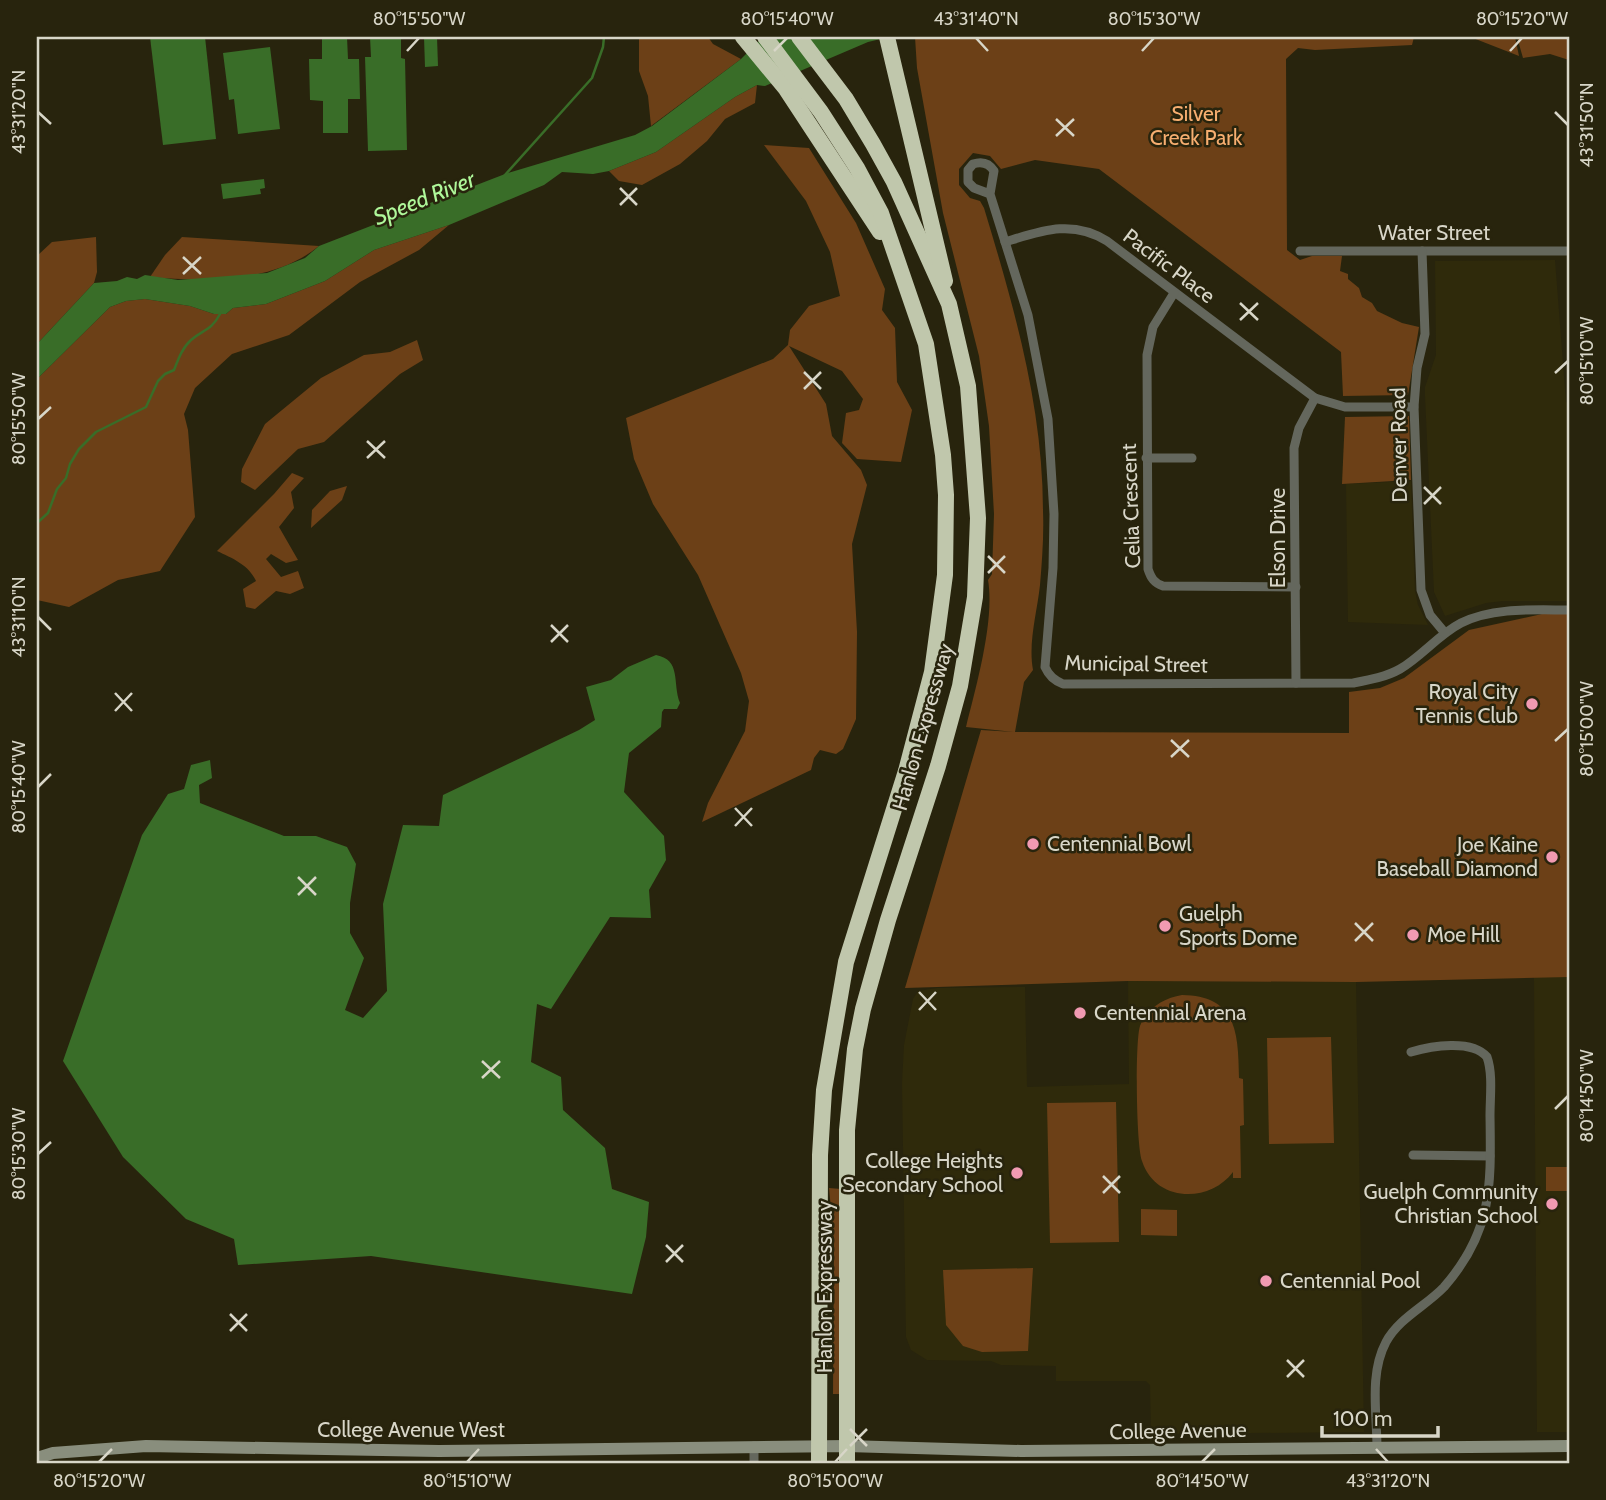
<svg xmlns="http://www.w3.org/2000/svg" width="1606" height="1500" viewBox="0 0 1606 1500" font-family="Cabin,sans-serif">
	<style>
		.built { fill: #2f2a0b }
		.green { fill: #6c4017 }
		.water { fill: #396d28 }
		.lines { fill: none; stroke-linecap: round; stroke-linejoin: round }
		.stream { stroke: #396d28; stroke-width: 2.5 }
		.street { stroke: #64675d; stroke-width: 9 }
		.secondary { stroke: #898e7d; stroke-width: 12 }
		.highway { stroke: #c0c7ac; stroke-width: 16 }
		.ticks { fill: none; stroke: #d8d6c8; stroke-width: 2.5 }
		.poi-dot { fill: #f19ab2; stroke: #28240d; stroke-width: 2.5 }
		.labels { text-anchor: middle; stroke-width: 5; stroke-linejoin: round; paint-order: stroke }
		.park-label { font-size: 21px; fill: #f7ae70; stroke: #28240d }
		.street-label { font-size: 21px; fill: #d8d6c8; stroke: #28240d }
		.poi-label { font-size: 21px; fill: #d8d6c8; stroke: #28240d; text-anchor: start }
		.water-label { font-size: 23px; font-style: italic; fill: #aff89a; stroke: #28240d }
		.neatline { fill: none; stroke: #d8d6c8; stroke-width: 2.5 }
		.ticks-label { font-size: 18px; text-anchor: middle; fill: #d8d6c8 }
	</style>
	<rect width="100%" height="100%" fill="#28240d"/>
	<g class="built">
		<polygon points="1555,260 1566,402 1569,403 1569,601 1503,601 1486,603 1445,616 1434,592 1425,396 1425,387 1436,355 1435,261"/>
		<polygon points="1411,481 1415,591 1418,605 1428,625 1348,622 1346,484"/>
		<polygon points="1534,977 1569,977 1569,1432 1537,1432"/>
		<polygon points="1128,981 1356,982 1364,1432 1151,1434 1150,1385 1146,1381 1056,1381 1056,1366 1001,1365 991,1361 927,1360 911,1350 906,1337 902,1083 904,1045 913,999 918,991 937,988 1025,987 1027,1087 1129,1084"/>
	</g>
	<g class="green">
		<polygon points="639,37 708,37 713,44 741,59 651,126 648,96 639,71"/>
		<path d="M915,37h499l-2,8 -97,5 -17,-2 -12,11 1,191 13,10 12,-4h30l-2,15 8,3v5l11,9 3,9 10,6 5,8 25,12 17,4 -11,68 -65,1 -2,-44 -242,-183 -64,-9 -34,9 -11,-13 -17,-3 -14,16v16l11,13 10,3 4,7c30,99 59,199 59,303 1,24 -1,50 -3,74 -3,28 -12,57 -7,85l-9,12 -9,50 334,1v-41l31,-4 24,-10 65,-48 100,-22v369l-213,5 -228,-1 -223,7 76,-258 33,2 -48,-5c10,-40 29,-107 22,-147l4,-6 2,-60 -5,-88 -10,-70 -36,-143 -26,-145z"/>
		<polygon points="1472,37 1515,37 1519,56 1473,38"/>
		<polygon points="1517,37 1569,37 1569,60 1550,54 1523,58"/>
		<polygon points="757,85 755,103 725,119 707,141 680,164 642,185 619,181 609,171 656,152 735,97"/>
		<polygon points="764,145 809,148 856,223 885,289 882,310 895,328 897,382 912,410 901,462 857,459 842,443 846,413 859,410 863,399 842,371 789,346 826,404 832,436 861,470 867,485 852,544 857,632 856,719 843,749 836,754 820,750 814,758 811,770 702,822 708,803 745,731 749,701 741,673 698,575 653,504 634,459 626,418 773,359 788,345 790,330 809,306 840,296 830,252 806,201"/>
		<polygon points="449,225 419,250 360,282 289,335 232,354 195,388 184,414 188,430 195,517 160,571 118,580 69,607 37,600 37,379 110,307 126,301 145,299 190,306 214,314 226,314 233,308 266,304 325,281 374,250"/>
		<polygon points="96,237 97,272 94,283 37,344 37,256 52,242"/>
		<path d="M182,237l137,9c-45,37 -113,36 -169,31l15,-22z"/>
		<polygon points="417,340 423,360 400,374 324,442 298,449 255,490 241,482 242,469 265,424 321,378 364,355 390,352"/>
		<polygon points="1409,416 1411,480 1342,484 1345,417"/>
		<path d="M292,473l12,5 -13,14 3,16 -15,19 19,33 -12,3 -15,-9 -5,5 15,18 17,-6 6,17 -14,6 -14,-3 -21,18 -9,-2 -3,-18 13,-8c-7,-16 -24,-23 -39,-30l57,-57z"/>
		<polygon points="347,486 342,500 311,528 312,510 330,491"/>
		<path d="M1182,995c56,1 56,39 57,83l4,1 1,46 -4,1 1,52h-8v-6c-24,32 -78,30 -91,-11 -6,-16 -7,-120 -2,-135 7,-18 24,-28 42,-31z"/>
		<polygon points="1331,1037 1334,1143 1269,1144 1267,1038"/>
		<polygon points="1116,1102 1119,1242 1050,1243 1047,1103"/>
		<rect x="1546" y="1167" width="23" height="24"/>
		<polygon points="829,1188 841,1189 840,1394 833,1394 834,1241"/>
		<polygon points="1141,1209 1177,1210 1177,1236 1141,1235"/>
		<polygon points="1033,1268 1028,1351 982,1352 963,1346 946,1325 943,1270"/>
	</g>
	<g class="water">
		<polygon points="150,37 205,37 216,139 163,145"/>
		<polygon points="322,37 347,37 348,59 359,59 360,99 348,99 348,133 323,133 323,101 310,100 309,59 322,59"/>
		<polygon points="370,37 401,37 401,58 405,59 407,150 368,151 365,57 371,57"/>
		<polygon points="424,37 437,37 438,66 425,67"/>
		<polygon points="763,37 889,37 868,42 765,86 757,85 735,97 656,152 609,171 593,174 562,172 544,185 449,225 374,250 325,281 266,304 233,308 226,314 214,314 190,306 145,299 126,301 110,307 37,379 37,344 94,283 117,281 127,277 137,279 145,275 178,280 267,273 305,258 319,246 505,174 635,135 652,126 741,59"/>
		<polygon points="270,47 280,129 238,134 234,99 229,100 223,53"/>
		<polygon points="264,179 265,188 260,189 261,194 223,199 221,184"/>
		<path d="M656,655c26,5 16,28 24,48l-3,6h-13l-2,3 -1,15 -32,26 -5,39 40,44 2,24 -17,30 2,28 -41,-1 -59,92 -14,-5 -6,58 30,15 2,33 42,38 7,41 37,13 -3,35 -14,57 -261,-38 -133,9 -4,-26 -48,-20 -63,-62 -60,-96 79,-226 26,-41 16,-5 7,-24 19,-5 2,18 -13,7 1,18 84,33h32l31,11 9,17 -6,39v30l14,25 -19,52 18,8 24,-27 -4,-87 20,-79 36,1 4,-31 136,-65 16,-10 -9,-33 25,-7 17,-13z"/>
	</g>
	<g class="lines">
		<g class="stream">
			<polyline points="504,176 592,78 603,47 604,37"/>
			<path d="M37,523l11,-10 9,-24 9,-11 4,-14 9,-15 17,-17 50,-25 12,-26 7,-7 9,-4c4,-10 8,-22 17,-30 13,-11 20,-9 29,-26"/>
		</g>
		<g class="street">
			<path d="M990,194l-16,-6 -6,-6v-12l5,-6c9,-3 16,-1 21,7l-4,23 38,121 20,104 6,95 -1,54 -8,99c4,9 9,13 18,17l290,-1c16,-3 33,-6 47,-14 22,-13 38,-34 61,-46 32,-16 74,-13 108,-13"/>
			<path d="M1005,242c36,-11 67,-23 102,-1l208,157 30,9h69"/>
			<polyline points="1300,251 1569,251"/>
			<polyline points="1422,251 1425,334 1417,368 1414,407 1421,590 1430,615 1445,633"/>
			<path d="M1174,293l-21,34 -6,28 1,214c3,9 6,14 15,17l133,1"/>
			<polyline points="1146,458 1192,458"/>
			<polyline points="1296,683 1294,448 1299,428 1315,398"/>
			<polyline points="1413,1155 1490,1156"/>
			<path d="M1377,1448c0,-34 -8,-74 9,-106 13,-24 40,-36 58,-55 49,-56 47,-102 46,-171 0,-19 3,-42 -3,-59 -15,-18 -56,-11 -76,-5"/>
			<polyline points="754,1463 754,1446"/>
		</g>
		<polyline class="secondary" points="37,1458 53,1453 146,1446 439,1451 847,1446 1021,1451 1569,1446"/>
		<g class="highway">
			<polyline points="743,37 786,89 880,232"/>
			<polyline points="765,37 821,112 857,168 881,213 926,344 943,455 946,495 945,575 932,672 906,771 846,962 824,1090 820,1155 819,1463"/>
			<polyline points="799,37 846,99 873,144 894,182 949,304 968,386 978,518 975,597 960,686 938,766 888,920 863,1009 855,1049 847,1130 847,1463"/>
			<polyline points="887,37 945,281"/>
		</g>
	</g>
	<path class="ticks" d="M976,38l12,13M407,51l12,-13M774,51l13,-13M1142,51l12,-13M1510,51l12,-13M38,112l13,12M1555,112l13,13M1056,119l18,17M1056,136l18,-17M620,188l17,17M620,205l17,-17M183,257l18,17M183,274l18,-17M1240,303l18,17M1240,320l18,-17M804,372l17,17M1555,373l13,-12M804,389l17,-17M38,419l13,-12M367,441l18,17M367,458l18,-17M1424,487l17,17M1424,504l17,-17M988,556l17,17M988,573l17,-17M38,617l13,13M551,625l17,17M551,642l17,-17M115,693l17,18M115,711l17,-18M1171,740l18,17M1555,741l13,-12M1171,757l18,-17M38,787l13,-13M735,808l17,18M735,826l17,-18M298,877l18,18M298,895l18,-18M1355,923l18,18M1355,941l18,-18M919,992l17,18M919,1010l17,-18M482,1061l18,17M482,1078l18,-17M1555,1109l13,-13M38,1154l13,-12M1103,1176l17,17M1103,1193l17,-17M666,1245l17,17M666,1262l17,-17M230,1314l17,17M230,1331l17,-17M1287,1360l17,17M1287,1377l17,-17M850,1429l17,17M850,1446l17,-17M1376,1449l12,13M99,1462l13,-13M467,1462l12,-13M835,1462l12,-13M1202,1462l13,-13"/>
	<g class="poi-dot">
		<circle cx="1532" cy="704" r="7"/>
		<circle cx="1033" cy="844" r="7"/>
		<circle cx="1552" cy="857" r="7"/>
		<circle cx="1165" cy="926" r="7"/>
		<circle cx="1413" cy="935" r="7"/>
		<circle cx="1080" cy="1013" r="7"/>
		<circle cx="1017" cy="1173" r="7"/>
		<circle cx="1552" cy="1204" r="7"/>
		<circle cx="1266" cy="1281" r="7"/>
	</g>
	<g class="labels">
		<g class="park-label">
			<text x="1196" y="121">Silver<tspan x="1196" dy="24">Creek Park</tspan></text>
		</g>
		<g class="street-label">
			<text x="1434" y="240">Water Street</text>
			<text transform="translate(1169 266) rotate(37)" y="7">Pacific Place</text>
			<text transform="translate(1399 445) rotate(-91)" y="7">Denver Road</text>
			<text transform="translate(1131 506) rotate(-92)" y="7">Celia Crescent</text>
			<text transform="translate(1278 538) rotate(-90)" y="7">Elson Drive</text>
			<text transform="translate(1136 664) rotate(1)" y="7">Municipal Street</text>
			<text transform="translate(923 727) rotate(-74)" y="7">Hanlon Expressway</text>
			<text transform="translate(825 1287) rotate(-90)" y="7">Hanlon Expressway</text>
			<text x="411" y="1437">College Avenue West</text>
			<text transform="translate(1178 1431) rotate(-1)" y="7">College Avenue</text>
		</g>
		<g class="poi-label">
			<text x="1518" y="699" text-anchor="end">Royal City<tspan x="1518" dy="24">Tennis Club</tspan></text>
			<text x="1047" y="851">Centennial Bowl</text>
			<text x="1538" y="852" text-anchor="end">Joe Kaine<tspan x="1538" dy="24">Baseball Diamond</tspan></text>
			<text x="1179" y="921">Guelph<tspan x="1179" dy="24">Sports Dome</tspan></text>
			<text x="1427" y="942">Moe Hill</text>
			<text x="1094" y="1020">Centennial Arena</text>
			<text x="1003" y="1168" text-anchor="end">College Heights<tspan x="1003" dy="24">Secondary School</tspan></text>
			<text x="1538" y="1199" text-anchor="end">Guelph Community<tspan x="1538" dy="24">Christian School</tspan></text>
			<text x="1280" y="1288">Centennial Pool</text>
		</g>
		<g class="water-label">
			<text transform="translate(424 198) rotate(-22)" y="8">Speed River</text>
		</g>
	</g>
	<rect width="1606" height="1500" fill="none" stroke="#28240d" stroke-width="77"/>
	<path d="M1322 1426v10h116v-10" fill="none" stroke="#d8d6c8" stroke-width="3.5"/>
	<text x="1333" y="1426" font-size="21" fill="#d8d6c8" stroke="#28240d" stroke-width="5" paint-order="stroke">100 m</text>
	<rect x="38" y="38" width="1530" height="1424" class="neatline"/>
	<g class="ticks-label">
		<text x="419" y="25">80°15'50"W</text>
		<text x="787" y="25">80°15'40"W</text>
		<text x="976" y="25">43°31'40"N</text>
		<text x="1154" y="25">80°15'30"W</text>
		<text x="1522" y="25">80°15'20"W</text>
		<text transform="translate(19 112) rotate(-90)" y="6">43°31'20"N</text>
		<text transform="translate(1587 125) rotate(-90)" y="6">43°31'50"N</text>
		<text transform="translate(1587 361) rotate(-90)" y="6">80°15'10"W</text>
		<text transform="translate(19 419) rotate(-90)" y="6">80°15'50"W</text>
		<text transform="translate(19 617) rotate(-90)" y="6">43°31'10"N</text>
		<text transform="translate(1587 729) rotate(-90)" y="6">80°15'00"W</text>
		<text transform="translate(19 787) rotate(-90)" y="6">80°15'40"W</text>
		<text transform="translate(1587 1096) rotate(-90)" y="6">80°14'50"W</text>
		<text transform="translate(19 1154) rotate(-90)" y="6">80°15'30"W</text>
		<text x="99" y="1487">80°15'20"W</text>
		<text x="467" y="1487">80°15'10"W</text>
		<text x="835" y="1487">80°15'00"W</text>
		<text x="1202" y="1487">80°14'50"W</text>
		<text x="1388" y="1487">43°31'20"N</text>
	</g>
</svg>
